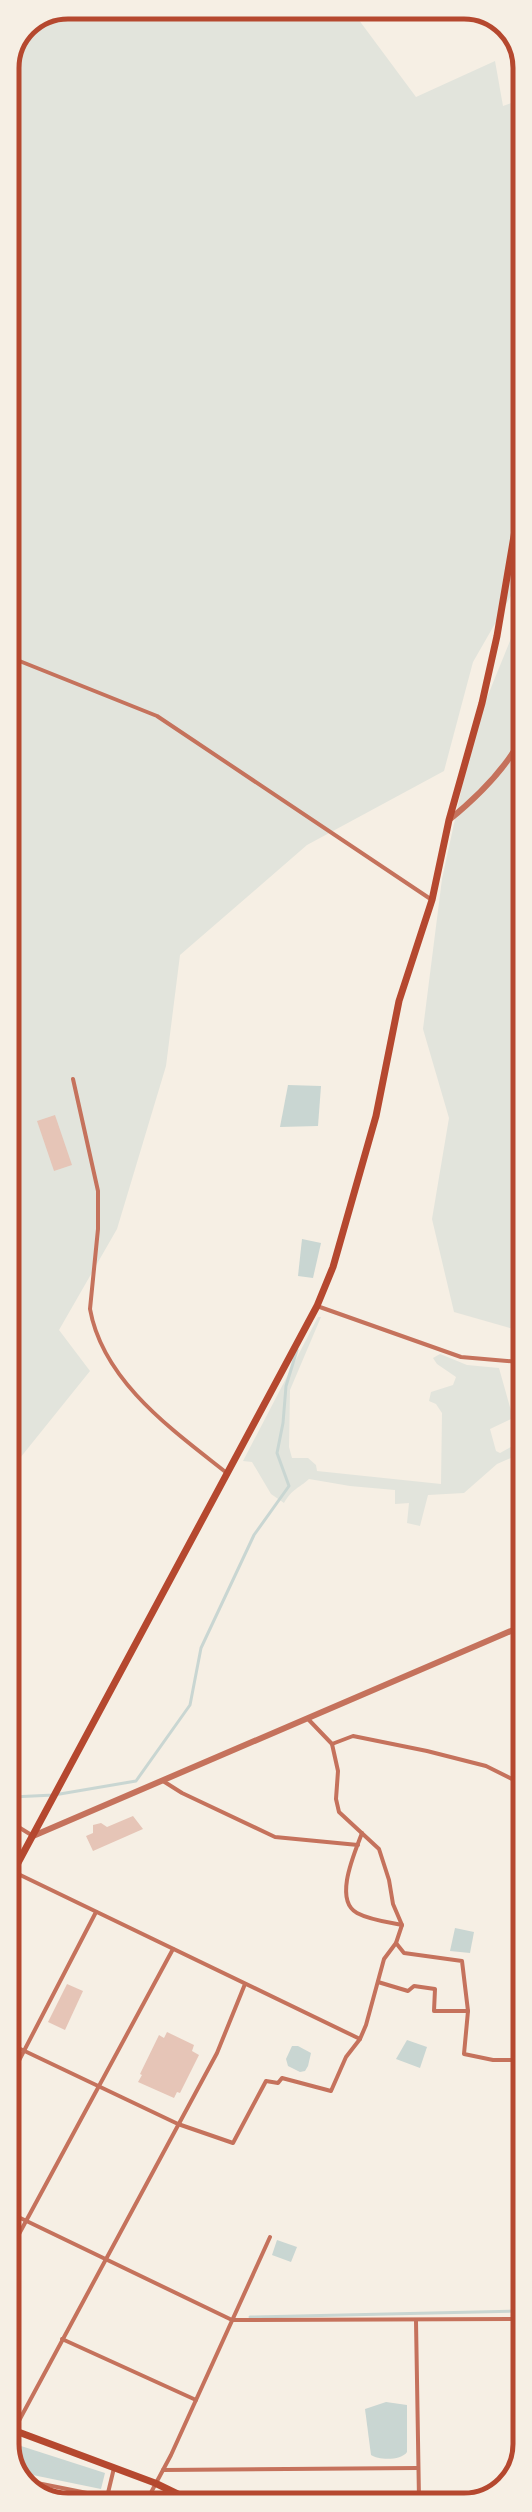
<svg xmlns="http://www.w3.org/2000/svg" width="532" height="2512" viewBox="0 0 532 2512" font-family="Cabin,sans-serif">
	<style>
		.green { fill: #e2e4dc }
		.water { fill: #c9d6d2 }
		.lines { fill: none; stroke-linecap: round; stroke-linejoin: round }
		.stream { stroke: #c9d6d2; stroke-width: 3 }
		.building { fill: #e6c5b7 }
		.minor { stroke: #c5725c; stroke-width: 4 }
		.tertiary { stroke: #c5725c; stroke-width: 6 }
		.secondary { stroke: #b5482f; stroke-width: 7 }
		.rim { fill: none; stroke: #b5482f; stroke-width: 5 }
	</style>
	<rect width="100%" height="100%" fill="#f6efe4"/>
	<g class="green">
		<polygon points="68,12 353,12 416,97 495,61 503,106 519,100 520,580 473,662 444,771 307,845 180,955 166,1066 117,1229 59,1330 90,1371 12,1468 12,68 29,28"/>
		<polygon points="520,601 520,1331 454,1312 432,1219 449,1118 423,1029 442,879 475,727 512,636"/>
		<path d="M318,1317h3l-31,73 -1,57 3,11h16l8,7 1,6 124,13 1,-71 -6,-9 -7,-3 2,-9 22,-7 3,-8 -19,-13 -4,-6 7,-4 27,11 32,3 14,50 -23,11 6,22 4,2 20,-11v12l-23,10 -33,29 -36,2 -8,31 -13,-3 2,-20 -14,1v-14l-45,-4 -41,-7c-11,10 -16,9 -25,24l-13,-9 -19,-32 -9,-1z"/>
	</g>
	<g class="water">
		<polygon points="288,1085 321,1086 318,1126 280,1127"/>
		<polygon points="302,1239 321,1243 313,1278 298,1276"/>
		<polygon points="455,1928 474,1932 470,1953 450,1951"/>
		<polygon points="407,2040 427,2047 420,2068 396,2059"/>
		<polygon points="292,2046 298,2046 311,2053 308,2066 305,2071 300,2072 288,2066 286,2059"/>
		<polygon points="277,2240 297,2247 291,2262 272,2255"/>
		<path d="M386,2402l21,3v47c-6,9 -29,8 -36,3l-6,-46z"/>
		<polygon points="21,2446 105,2473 101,2489 23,2473 16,2459"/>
	</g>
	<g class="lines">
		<g class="stream">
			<polyline points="12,1797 54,1795 136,1781 190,1705 201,1648 254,1535 289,1486 277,1453 283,1423 286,1386 297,1350"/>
			<polyline points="250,2317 520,2311"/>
		</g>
	</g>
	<g class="building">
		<polygon points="55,1115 72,1165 54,1171 37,1121"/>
		<polygon points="133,1816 143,1829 93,1851 86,1836 93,1833 93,1825 101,1823 107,1827"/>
		<polygon points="12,1909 19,1912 12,1926"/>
		<polygon points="67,1984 83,1991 65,2030 48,2022"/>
		<polygon points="167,2032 194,2045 192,2051 199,2055 180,2093 177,2092 174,2098 138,2082 142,2075 140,2074 159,2035 164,2038"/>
	</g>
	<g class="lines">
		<g class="minor">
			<polyline points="12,658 157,716 432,900"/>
			<path d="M73,1079l25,112v38l-8,80c13,73 84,122 138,165"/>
			<polyline points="317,1306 461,1357 520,1362"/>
			<polyline points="332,1744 353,1736 427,1751 486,1766 520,1783"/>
			<polyline points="163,1781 182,1793 275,1837 358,1845"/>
			<polyline points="12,1823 33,1836"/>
			<path d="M362,1833c-7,19 -29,67 -5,80 13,7 30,9 45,12"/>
			<polyline points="14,1872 360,2039"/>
			<polyline points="396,1943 404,1953 462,1961 468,2011 464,2054 493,2060 520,2060"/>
			<polyline points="378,1982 408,1991 414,1986 435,1989 434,2011 468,2011"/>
			<polyline points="12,2045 178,2124 233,2143 266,2081 278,2083 282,2078 331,2091 346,2057 360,2039 366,2025 384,1959 396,1943 402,1925 393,1904 389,1880 379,1849 339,1812 336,1799 338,1771 332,1744 308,1719"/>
			<polyline points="12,2074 96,1912"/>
			<polyline points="12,2214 232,2320 520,2319"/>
			<polyline points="12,2247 173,1949"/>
			<polyline points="416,2321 419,2499"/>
			<polyline points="62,2339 196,2400"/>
			<polyline points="14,2430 217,2053 245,1984"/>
			<polyline points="163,2470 418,2468"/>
			<polyline points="27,2481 107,2497 114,2468"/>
			<polyline points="147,2500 171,2455 270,2237"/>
		</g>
		<g class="tertiary">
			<path d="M449,820c27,-22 54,-48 71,-79"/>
			<polyline points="33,1836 520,1627"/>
		</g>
		<g class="secondary">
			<polyline points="12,1874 317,1306 333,1267 376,1116 399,1001 432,900 449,820 482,703 497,636 520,501"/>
			<polyline points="13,2430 155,2483 190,2500"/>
		</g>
	</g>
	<path d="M0 0H532V2512H0ZM68 19H464A49 49 0 0 1 513 68V2444A49 49 0 0 1 464 2493H68A49 49 0 0 1 19 2444V68A49 49 0 0 1 68 19Z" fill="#f6efe4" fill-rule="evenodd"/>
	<path class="rim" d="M68 19H464A49 49 0 0 1 513 68V2444A49 49 0 0 1 464 2493H68A49 49 0 0 1 19 2444V68A49 49 0 0 1 68 19Z"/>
</svg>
